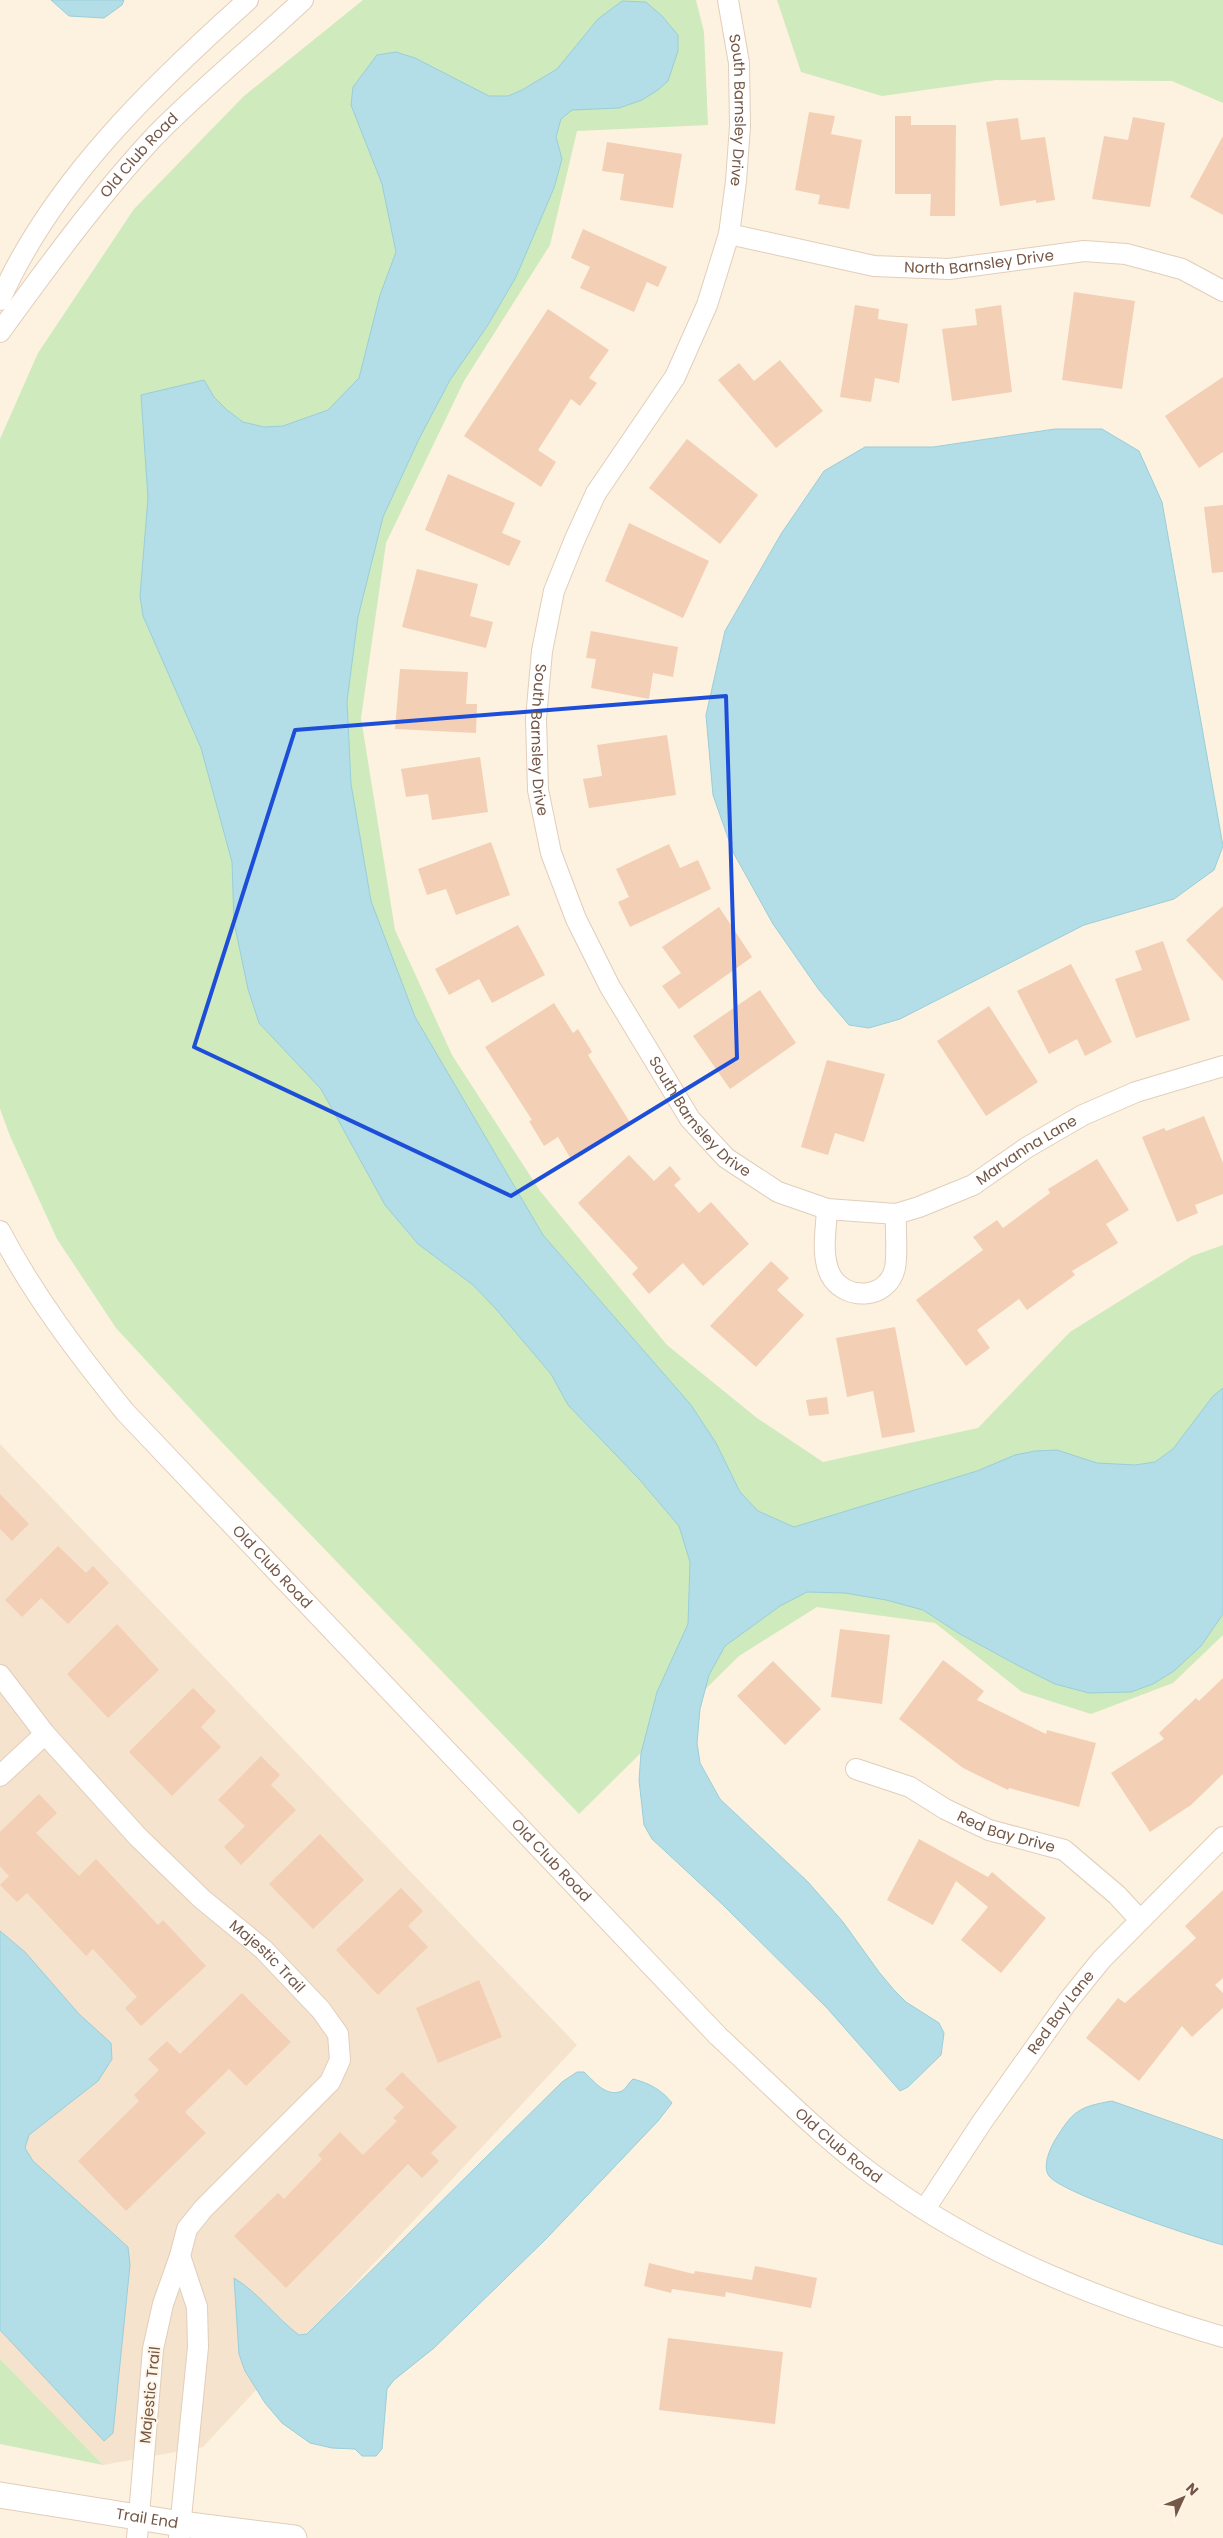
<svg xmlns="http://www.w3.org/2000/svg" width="1223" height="2538" viewBox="0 0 1223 2538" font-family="Poppins,sans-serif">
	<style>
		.residential { fill: #f5e3cd }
		.green { fill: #cfeabd }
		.water { fill: #b3dee7; stroke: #99ced9 }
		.building { fill: #f3cfb5 }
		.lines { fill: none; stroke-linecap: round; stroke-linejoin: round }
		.minor-casing { stroke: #e1cebb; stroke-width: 22 }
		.tertiary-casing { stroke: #e1cebb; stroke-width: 27 }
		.minor { stroke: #fff; stroke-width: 20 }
		.tertiary { stroke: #fff; stroke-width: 25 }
		.marked { fill: none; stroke: #1d4ed8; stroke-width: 4; stroke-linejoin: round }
		.labels { text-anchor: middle; stroke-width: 4; stroke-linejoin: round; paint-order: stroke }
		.street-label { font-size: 15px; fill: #745746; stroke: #fff5e6 }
	</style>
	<rect width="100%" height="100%" fill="#fdf2df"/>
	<polygon class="residential" points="0,1444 577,2045 203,2447 103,2465 0,2359"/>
	<g class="green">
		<polygon points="363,0 696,0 704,32 708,125 577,131 550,245 464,381 386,543 361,718 395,930 452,1055 540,1191 667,1345 757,1418 823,1462 978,1428 1070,1332 1192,1256 1223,1245 1223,1635 1173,1683 1091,1714 1022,1692 935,1623 817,1607 739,1656 579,1814 213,1433 116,1328 57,1239 10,1136 0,1109 0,439 38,353 134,209 244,96"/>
		<polygon points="777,0 1223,0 1223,103 1172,81 996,80 882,96 801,72"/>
		<polygon points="0,2359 103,2465 0,2444"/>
	</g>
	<g class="water">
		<polygon points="51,0 124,0 122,5 104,18 69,16"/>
		<polygon points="622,1 646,2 662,16 678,35 678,51 668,81 658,90 642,100 619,108 572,110 561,119 556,137 562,159 554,188 516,277 488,325 450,380 419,439 383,517 358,617 347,701 351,784 371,901 415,1017 543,1235 691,1405 716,1443 740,1492 758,1511 794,1527 977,1471 1015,1455 1035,1451 1057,1450 1097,1463 1135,1465 1155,1462 1173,1449 1213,1396 1223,1388 1223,1614 1201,1646 1174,1671 1153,1684 1131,1692 1089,1693 1055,1684 1019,1666 960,1634 923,1610 886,1600 845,1593 807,1592 780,1606 725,1646 709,1675 700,1709 697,1743 700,1763 720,1799 808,1882 843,1922 879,1972 894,1990 906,2002 939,2023 944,2033 941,2055 908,2087 900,2091 827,2008 722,1904 652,1839 644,1825 639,1780 641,1753 657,1692 688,1624 690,1562 679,1526 639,1479 568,1405 551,1374 495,1308 473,1285 418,1244 385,1205 321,1089 259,1023 248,989 234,922 232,862 201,748 143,616 140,596 148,498 141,395 204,380 214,397 227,410 243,422 264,427 283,426 328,410 359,378 380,295 396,252 382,184 351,105 353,87 377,55 396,52 415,58 489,96 508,96 522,90 557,69 598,19"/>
		<polygon points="1055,429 1102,429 1139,451 1162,502 1223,846 1214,870 1174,899 1084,925 900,1019 869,1028 849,1025 819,990 773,924 733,852 713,795 706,715 725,631 781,534 824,471 865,447 933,447"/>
		<polygon points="0,1931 25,1952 79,2014 111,2043 112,2059 98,2081 29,2135 25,2148 33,2161 128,2247 130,2265 113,2433 104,2441 0,2330"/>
		<path d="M577,2072h7c10,9 22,26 38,19 4,-2 7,-9 11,-12 16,4 29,11 39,24l-14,18 -113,119 -111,108 -40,32 -7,9 -5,60 -6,7h-14l-7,-7 -23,-1 -22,-5 -28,-20 -17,-20 -20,-32 -6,-17 -5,-76c25,15 42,40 65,57l8,-1 255,-252z"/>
		<path d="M1112,2101l111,39v105c-26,-7 -162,-52 -174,-69 -7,-10 1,-27 6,-36 18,-29 23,-33 57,-39z"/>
	</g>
	<g class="building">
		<polygon points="809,112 835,116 831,134 862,140 849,209 818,204 820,195 795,190"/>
		<polygon points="895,116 911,116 911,125 956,125 955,216 930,216 931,194 895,194"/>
		<polygon points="1133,117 1165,123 1150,207 1092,199 1104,136 1128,140"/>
		<polygon points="1018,118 1021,140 1045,137 1055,200 1036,203 1036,200 1000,206 986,122"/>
		<polygon points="1223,136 1223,215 1190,197"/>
		<polygon points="607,142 682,154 673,208 620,200 624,174 602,171"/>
		<polygon points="583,229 667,267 658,287 647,282 634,312 580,288 590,267 571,258"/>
		<polygon points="1074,292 1135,301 1122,389 1062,380"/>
		<polygon points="855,305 879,309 878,319 908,324 899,383 875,378 871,402 840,397"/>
		<polygon points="1001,305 1012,392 952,401 942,329 977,325 975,309"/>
		<polygon points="548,309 609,350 589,378 597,383 580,406 571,399 538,450 556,462 541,487 464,436"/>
		<polygon points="780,360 823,411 776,448 718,380 739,363 754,381"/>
		<polygon points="1223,377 1223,452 1199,468 1165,416"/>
		<polygon points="687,439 758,495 720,544 649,488"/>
		<polygon points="448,474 515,503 502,533 521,541 509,566 425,530"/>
		<polygon points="1223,505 1223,572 1212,573 1204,507"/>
		<polygon points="629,523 709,561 683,618 605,581"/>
		<polygon points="417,569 478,584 470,616 493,622 486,648 402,627"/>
		<polygon points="591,631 678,647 673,677 653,673 649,699 591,688 596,659 586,658"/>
		<polygon points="400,669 468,672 466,704 477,704 476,733 395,729"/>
		<polygon points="667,735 676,795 589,808 583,779 602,776 597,745"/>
		<polygon points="480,757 488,812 432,820 428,794 406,797 401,769"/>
		<polygon points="491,842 510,895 456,915 446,889 427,895 418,869"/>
		<polygon points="669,844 680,868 698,860 711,889 630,927 618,902 629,897 616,869"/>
		<polygon points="1223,906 1223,981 1186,940"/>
		<polygon points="719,907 752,957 679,1009 662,986 681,973 662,947"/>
		<polygon points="518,925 545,975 492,1003 479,979 449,995 435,969"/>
		<polygon points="1163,941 1190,1020 1136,1038 1115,979 1142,970 1135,951"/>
		<polygon points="1071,964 1112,1042 1085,1056 1077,1039 1049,1054 1017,991"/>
		<polygon points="760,990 796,1043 730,1089 693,1036"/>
		<polygon points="554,1003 573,1033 578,1029 592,1052 588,1055 631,1124 572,1161 558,1137 544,1146 529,1121 532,1120 485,1047"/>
		<polygon points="989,1006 1038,1082 986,1116 937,1041"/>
		<polygon points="827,1060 885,1074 864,1142 835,1133 828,1155 801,1147"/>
		<polygon points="1204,1116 1223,1163 1223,1194 1195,1205 1198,1213 1177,1222 1142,1137 1164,1128 1166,1131"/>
		<polygon points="629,1155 654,1181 670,1166 681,1179 674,1185 699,1213 711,1202 749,1244 703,1286 683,1263 649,1294 632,1274 638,1268 578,1203"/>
		<polygon points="1097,1159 1129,1210 1106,1224 1118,1243 1072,1271 1075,1275 1027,1310 1019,1299 977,1330 990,1348 966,1366 916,1300 983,1250 973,1237 997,1220 1003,1228 1050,1193 1048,1189"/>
		<polygon points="771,1261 789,1278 777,1290 804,1315 756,1367 710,1326"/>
		<polygon points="895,1327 915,1432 882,1438 873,1391 847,1397 836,1338"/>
		<polygon points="827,1397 829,1414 809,1416 806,1400"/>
		<polygon points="0,1494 29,1524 12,1541 0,1529"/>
		<polygon points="58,1546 86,1573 93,1566 109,1583 68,1624 41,1598 22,1617 5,1600"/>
		<polygon points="117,1624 159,1670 108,1718 67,1674"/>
		<polygon points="840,1629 890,1635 882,1704 831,1697"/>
		<polygon points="943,1660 984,1691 977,1700 1046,1734 1047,1730 1096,1743 1079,1807 1009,1788 1008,1790 963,1768 899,1719"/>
		<polygon points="773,1661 821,1709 785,1745 737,1696"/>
		<polygon points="1223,1678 1223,1774 1191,1805 1150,1832 1111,1773 1164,1739 1159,1733 1196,1698 1199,1701"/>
		<polygon points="193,1688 216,1711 201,1727 221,1747 172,1796 129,1752"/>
		<polygon points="261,1756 280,1775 271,1785 296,1810 241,1865 224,1847 245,1826 218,1800"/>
		<polygon points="39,1794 57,1813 36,1833 79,1876 96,1859 158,1925 163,1920 206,1966 141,2026 125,2008 137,1997 93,1949 86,1956 27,1893 17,1902 0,1885 9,1876 0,1866 0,1832"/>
		<polygon points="320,1834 364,1880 313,1929 269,1884"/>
		<polygon points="919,1839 988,1877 992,1872 1046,1918 1001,1973 961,1940 988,1907 956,1881 933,1925 887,1900"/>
		<polygon points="401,1888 423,1911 408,1926 428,1947 378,1995 336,1950"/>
		<polygon points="1223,1890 1223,1978 1215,1985 1223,1993 1223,2008 1192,2037 1182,2026 1139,2081 1086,2038 1118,1998 1125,2003 1196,1938 1185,1926"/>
		<polygon points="479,1980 502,2037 438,2063 416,2008"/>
		<polygon points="242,1993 291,2042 246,2086 229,2069 185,2112 206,2133 126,2211 78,2161 139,2101 134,2095 159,2070 148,2059 167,2041 180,2054"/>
		<polygon points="402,2072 457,2127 431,2153 439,2161 422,2178 408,2164 286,2288 234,2236 278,2193 284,2199 322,2159 318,2155 340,2132 363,2155 397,2121 393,2118 404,2107 385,2089"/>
		<polygon points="649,2263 694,2274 695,2271 752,2280 755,2266 817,2278 811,2308 726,2292 725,2297 672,2289 671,2293 644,2286"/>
		<polygon points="668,2338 783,2352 775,2424 659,2410"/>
	</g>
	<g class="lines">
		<g class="minor-casing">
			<g id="minor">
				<path id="s1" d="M728,0l11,63 1,63 -4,55 -7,53 -22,71 -32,72 -79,116 -21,46 -21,52 -12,60 -6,68 2,71 13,63 25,66 34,68 80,132 36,39 52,34 49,17 69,5 23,-7 54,-22 53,-37 57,-33 53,-23 87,-26"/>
				<path id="s2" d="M729,234l145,32 75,3 135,-18 42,3 56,15 41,22"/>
				<path d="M0,300c52,-118 154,-216 248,-300"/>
				<path id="s3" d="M0,332c48,-66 99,-136 155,-196 47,-48 99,-90 148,-136"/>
				<path d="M827,1209c-1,22 -6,45 3,65 14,28 58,26 65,-6 3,-17 0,-37 1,-54"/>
				<path id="s4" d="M0,1231c34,65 79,124 125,181l593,624c55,51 109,107 171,150 100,71 218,117 334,151"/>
				<path id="s5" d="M0,1675l45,59 93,103 64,62 61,50 58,61 17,24 2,26 -10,22 -127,127 -16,20 -7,27 -17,48 -10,45 -16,189"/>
				<path id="s6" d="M856,1769l54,18 35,22 44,21 75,20 53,45 23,25"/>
				<polyline points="0,1776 45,1734"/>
				<path id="s7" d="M925,2209l57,-87 86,-121 34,-42 121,-122"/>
				<polyline points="179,2538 198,2347 197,2307 180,2256"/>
			</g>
		</g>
		<g class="tertiary-casing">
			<g id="tertiary">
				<path id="s8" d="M0,2495l181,29 113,14"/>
			</g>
		</g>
		<use href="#minor" class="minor"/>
		<use href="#tertiary" class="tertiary"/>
	</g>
	<path class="marked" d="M726,696l11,362 -226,138 -317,-149 101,-317z"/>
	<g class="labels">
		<g class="street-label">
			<text dy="5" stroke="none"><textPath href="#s1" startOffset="111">South Barnsley Drive</textPath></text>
			<text dy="5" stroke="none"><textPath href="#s3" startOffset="225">Old Club Road</textPath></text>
			<text dy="5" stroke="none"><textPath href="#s2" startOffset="254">North Barnsley Drive</textPath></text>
			<text dy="5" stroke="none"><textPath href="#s1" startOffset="786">South Barnsley Drive</textPath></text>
			<text dy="5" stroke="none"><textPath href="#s1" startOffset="1206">South Barnsley Drive</textPath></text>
			<text dy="5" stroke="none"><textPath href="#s1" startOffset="1584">Marvanna Lane</textPath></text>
			<text dy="5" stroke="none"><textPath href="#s4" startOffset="434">Old Club Road</textPath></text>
			<text dy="5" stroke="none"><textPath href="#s6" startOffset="164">Red Bay Drive</textPath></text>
			<text dy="5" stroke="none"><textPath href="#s4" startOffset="839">Old Club Road</textPath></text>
			<text dy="5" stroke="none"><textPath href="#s5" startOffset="389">Majestic Trail</textPath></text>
			<text dy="5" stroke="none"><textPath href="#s7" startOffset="239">Red Bay Lane</textPath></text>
			<text dy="5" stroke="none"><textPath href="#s4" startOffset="1244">Old Club Road</textPath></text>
			<text transform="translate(150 2395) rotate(-84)" y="5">Majestic Trail</text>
			<text dy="5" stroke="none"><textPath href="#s8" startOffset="149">Trail End</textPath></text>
		</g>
	</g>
	<g transform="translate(1183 2498) rotate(46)" stroke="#fff5e6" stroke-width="4" paint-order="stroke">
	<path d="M0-4L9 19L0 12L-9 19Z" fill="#745746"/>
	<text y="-8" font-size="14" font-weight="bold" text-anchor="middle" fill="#745746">N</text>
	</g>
</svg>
